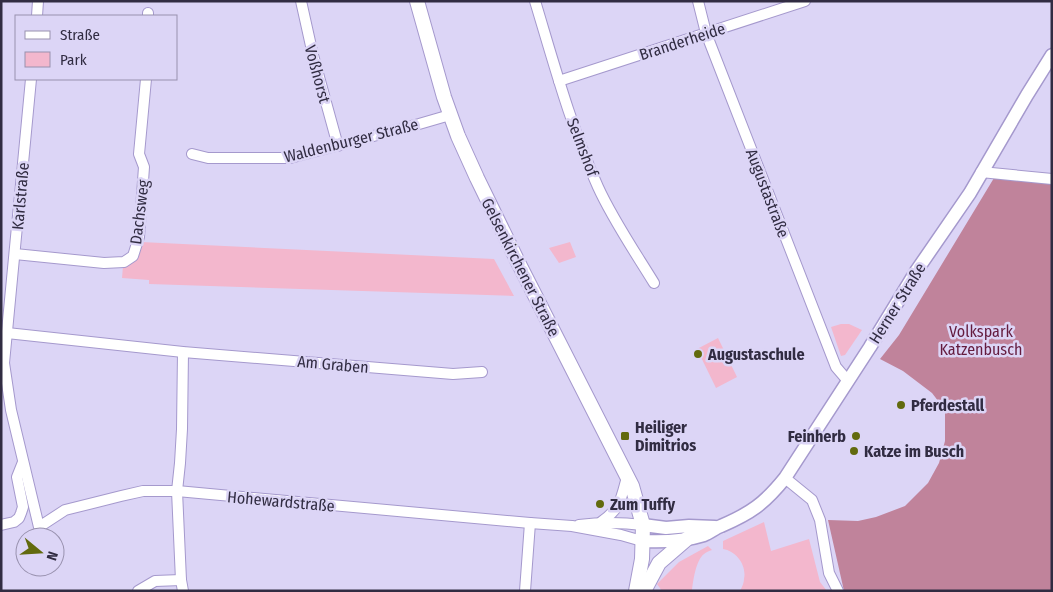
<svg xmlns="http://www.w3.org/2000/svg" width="1053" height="592" viewBox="0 0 1053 592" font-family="'Fira Sans Condensed',sans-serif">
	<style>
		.green { fill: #f3b7cd }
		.forest { fill: #c0839b }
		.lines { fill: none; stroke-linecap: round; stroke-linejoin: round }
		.minor-casing { stroke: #a599cd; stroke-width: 12 }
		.tertiary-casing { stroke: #a599cd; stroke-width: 15 }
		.secondary-casing { stroke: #a599cd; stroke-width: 16 }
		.minor { stroke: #fff; stroke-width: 10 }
		.tertiary { stroke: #fff; stroke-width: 12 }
		.secondary { stroke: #fff; stroke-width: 14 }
		.poi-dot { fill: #626a0e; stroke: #dcd5f6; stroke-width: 2 }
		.labels { text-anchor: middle; stroke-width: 5; stroke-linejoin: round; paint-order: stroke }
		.street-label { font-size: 16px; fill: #312c42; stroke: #dcd5f6 }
		.park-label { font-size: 16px; fill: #641b3e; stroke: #dcd5f6 }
		.poi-label { font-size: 16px; font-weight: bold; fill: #312c42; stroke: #dcd5f6; text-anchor: start }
	</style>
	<rect width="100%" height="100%" fill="#dcd5f6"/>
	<g class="green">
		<path d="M141,242l353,17 20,37 -365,-12v-4l-27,-2 1,-12c14,-5 18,-9 18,-24z"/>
		<polygon points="570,242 576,257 559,263 549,248"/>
		<polygon points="841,324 849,324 862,330 845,355 841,356 831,327"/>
		<polygon points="718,338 737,377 716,388 697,349"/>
		<path d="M764,522l7,29 38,-12 11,43 7,9h-87c2,-4 4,-8 4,-12 3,-14 -8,-28 -21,-30v-8z"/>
		<path d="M708,546l4,4c-3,1 -6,2 -8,4 -8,6 -11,27 -12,37h-30l-5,-7 22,-22z"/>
	</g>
	<polygon class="forest" points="994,178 1052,182 1052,591 844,591 828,520 858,521 876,517 905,506 928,483 939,463 945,441 945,410 932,393 903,371 880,359 899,335"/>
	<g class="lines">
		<g class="minor-casing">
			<g id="minor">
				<polyline points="301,1 313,55 338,146"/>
				<path d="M535,1c19,63 36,126 63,186 15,33 37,65 56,96"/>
				<polyline points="698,1 706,33 836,367 848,381"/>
				<polyline points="37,16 38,1"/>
				<polyline points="148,16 148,13"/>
				<polyline points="31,79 4,363 11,410 39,527 65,510 121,496 143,491 177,491 530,523 572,526 621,535 642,541"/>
				<polyline points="559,81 805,1"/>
				<polyline points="192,154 208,158 290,158 419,124 450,115"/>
				<polyline points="981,172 1052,179"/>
				<polyline points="15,254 104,263 124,262 133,256 139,237 144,167 139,154 146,79"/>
				<polyline points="7,333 183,352 453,374 482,372"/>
				<polyline points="785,478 812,500 820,520 829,573 838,591"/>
				<path d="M601,522c20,-14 20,-23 26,-45"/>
				<polyline points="1,525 14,522 19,518 21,513 23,507 17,477 23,462"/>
				<path d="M579,525c23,-3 40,-3 64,0"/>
				<polyline points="138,591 155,581 181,580"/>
				<polyline points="183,591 181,580 177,491 180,463 182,429 183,352"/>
				<polyline points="525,591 530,523"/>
			</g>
		</g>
		<g class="tertiary-casing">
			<g id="tertiary">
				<polyline points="643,525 666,528 689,526 715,527"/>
				<path d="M642,541c20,1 43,0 62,-6 6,-2 11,-7 17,-9 30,-13 43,-22 64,-48l85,-131 47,-77 53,-77 57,-98 25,-40"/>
			</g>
		</g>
		<g class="secondary-casing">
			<g id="secondary">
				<polyline points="417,1 444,97 458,136 477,178 518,262 632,486 643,525 642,559 636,591"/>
				<polyline points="644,591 659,563 688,538"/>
			</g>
		</g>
		<use href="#minor" class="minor"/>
		<use href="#tertiary" class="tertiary"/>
		<use href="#secondary" class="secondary"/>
	</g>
	<g class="poi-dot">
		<circle cx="698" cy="354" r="5"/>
		<circle cx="901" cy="405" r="5"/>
		<rect x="620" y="431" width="10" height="10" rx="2.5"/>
		<circle cx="856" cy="436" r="5"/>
		<circle cx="854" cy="451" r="5"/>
		<circle cx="600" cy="504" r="5"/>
	</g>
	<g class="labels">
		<g class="street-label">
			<text transform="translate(682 41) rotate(-18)" y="6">Branderheide</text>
			<text transform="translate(318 74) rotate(75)" y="6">Voßhorst</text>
			<text transform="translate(351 140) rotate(-14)" y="6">Waldenburger Straße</text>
			<text transform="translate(583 147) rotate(69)" y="6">Selmshof</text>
			<text transform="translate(768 193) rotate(69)" y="6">Augustastraße</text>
			<text transform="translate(20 196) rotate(-85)" y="6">Karlstraße</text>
			<text transform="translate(139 212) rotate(-83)" y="6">Dachsweg</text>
			<text transform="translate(521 267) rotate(63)" y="6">Gelsenkirchener Straße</text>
			<text transform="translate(897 303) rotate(-58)" y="6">Herner Straße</text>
			<text transform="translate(333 364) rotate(5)" y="6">Am Graben</text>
			<text transform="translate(281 501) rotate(5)" y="6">Hohewardstraße</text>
		</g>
		<g class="park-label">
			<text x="981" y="337">Volkspark<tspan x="981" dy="18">Katzenbusch</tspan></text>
		</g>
		<g class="poi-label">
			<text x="708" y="360">Augustaschule</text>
			<text x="911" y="411">Pferdestall</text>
			<text x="635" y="433">Heiliger<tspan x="635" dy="18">Dimitrios</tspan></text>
			<text x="846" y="442" text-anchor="end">Feinherb</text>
			<text x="864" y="457">Katze im Busch</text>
			<text x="610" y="510">Zum Tuffy</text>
		</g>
	</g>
	<rect width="1053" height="592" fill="none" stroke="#312c42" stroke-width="5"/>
	<rect x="15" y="15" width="162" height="65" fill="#dcd5f6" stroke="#9891ae"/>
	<rect x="25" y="31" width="25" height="8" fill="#ffffff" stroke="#9891ae"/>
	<text x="60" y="40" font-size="15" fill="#312c42">Straße</text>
	<rect x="25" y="52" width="25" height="15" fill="#f3b7cd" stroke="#9891ae"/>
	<text x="60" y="65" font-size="15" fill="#312c42">Park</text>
	<g transform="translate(40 552) rotate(108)"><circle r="24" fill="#dcd5f6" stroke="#9891ae"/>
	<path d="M0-4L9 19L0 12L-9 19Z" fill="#626a0e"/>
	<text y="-8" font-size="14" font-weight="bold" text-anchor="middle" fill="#312c42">N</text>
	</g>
</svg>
